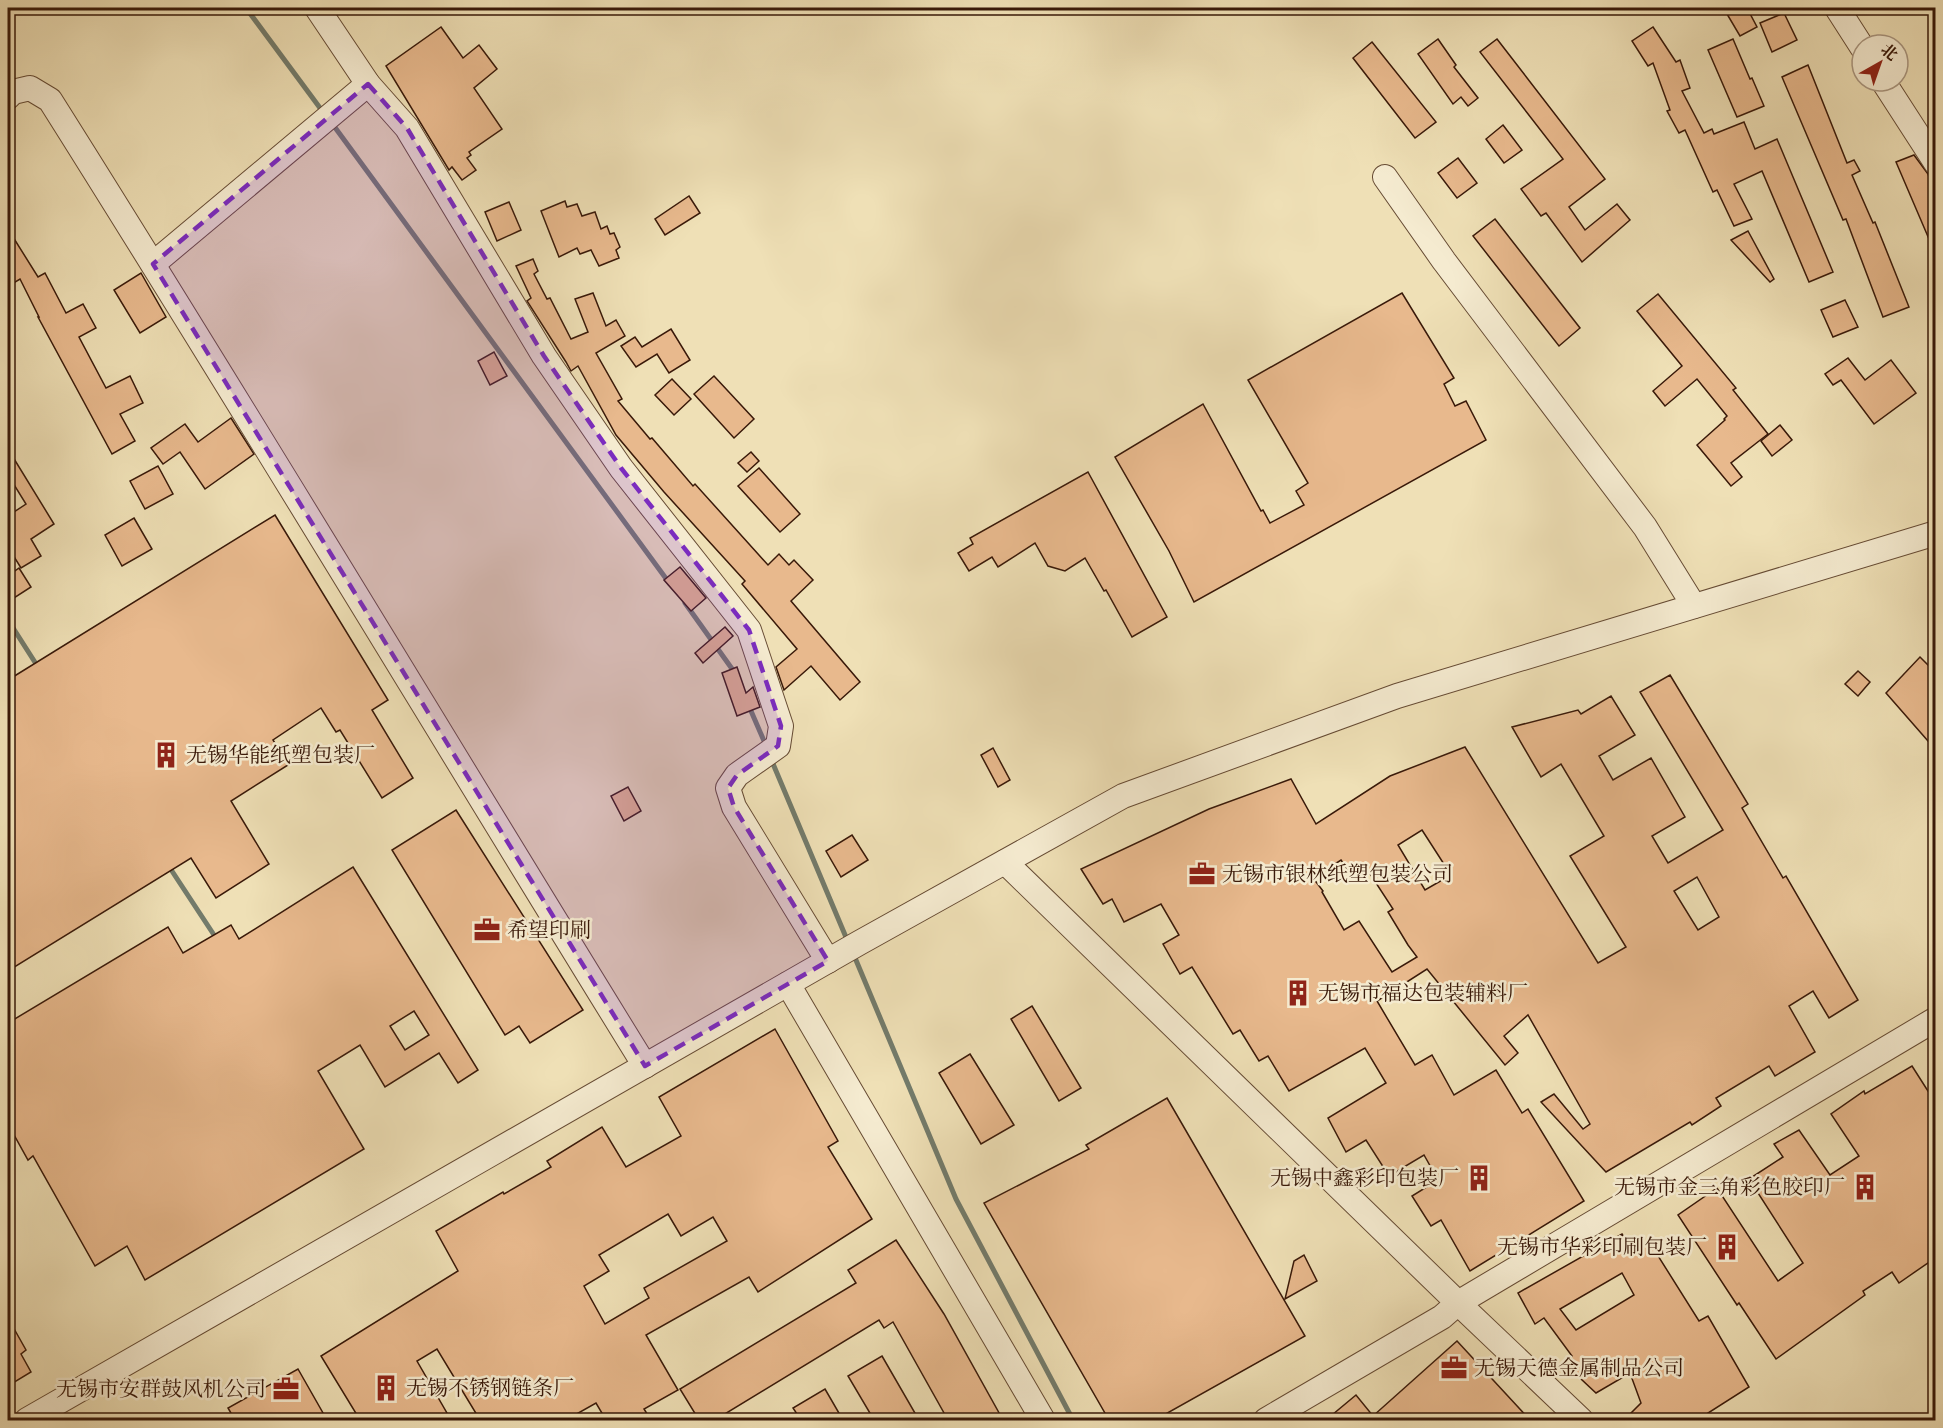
<svg xmlns="http://www.w3.org/2000/svg" width="1943" height="1428" viewBox="0 0 1943 1428" font-family="Alegreya,'Noto Serif SC',serif">
	<style>
		.lines { fill: none; stroke-linecap: round; stroke-linejoin: round }
		.stream { stroke: #737b6b; stroke-width: 5 }
		.building { fill: #e8b98d; stroke: #391909; stroke-width: 1.5; fill-rule: evenodd }
		.minor-casing { stroke: #664b34; stroke-width: 26 }
		.minor { stroke: #f5ebd0; stroke-width: 24 }
		.marked { fill: #7b2cbf; fill-opacity: 0.2; stroke: #7b2cbf; stroke-width: 4.5; stroke-dasharray: 12 8; stroke-linejoin: round }
		.labels { text-anchor: middle; stroke-width: 5; stroke-linejoin: round; paint-order: stroke }
		.poi-label { font-size: 21px; fill: #391909; stroke: #f5ebd0; text-anchor: start }
	</style>
	<rect width="100%" height="100%" fill="#efe0b6"/>
	<filter id="stains"><feTurbulence type="fractalNoise" baseFrequency=".00333" numOctaves="4"/><feColorMatrix values="0 0 0 0 .2 0 0 0 0 .09 0 0 0 0 .02 0 0 0 .5 -.17"/></filter>
	<radialGradient id="worn" r=".72"><stop offset=".6" stop-color="#630" stop-opacity="0"/><stop offset="1" stop-color="#630" stop-opacity=".3"/></radialGradient>
	<g class="lines">
		<g class="stream">
			<polyline points="246,8 323,112"/>
			<polyline points="331,122 670,584"/>
			<polyline points="685,603 735,673"/>
			<polyline points="8,620 38,667"/>
			<polyline points="748,704 767,748"/>
			<polyline points="771,759 848,942"/>
			<polyline points="168,865 216,938"/>
			<polyline points="853,953 956,1199 1073,1420"/>
		</g>
	</g>
	<g class="building">
		<polygon points="1740,8 1747,8 1757,27 1740,36 1727,14"/>
		<polygon points="1784,13 1797,40 1772,52 1760,23"/>
		<polygon points="441,27 463,58 479,45 497,69 474,88 502,129 469,152 471,155 467,158 476,170 462,180 452,167 449,170 386,66"/>
		<polygon points="1653,27 1676,62 1680,60 1690,88 1682,91 1704,133 1712,129 1714,134 1744,122 1755,149 1777,139 1833,272 1809,282 1762,171 1734,184 1752,219 1734,226 1717,190 1713,192 1685,130 1679,133 1667,111 1670,110 1653,63 1648,66 1632,41"/>
		<polygon points="1438,39 1456,65 1454,67 1478,98 1468,106 1461,97 1453,104 1418,54"/>
		<polygon points="1497,39 1605,179 1569,207 1585,230 1617,204 1630,220 1582,262 1546,213 1541,216 1521,189 1563,159 1480,52"/>
		<polygon points="1733,39 1750,79 1752,78 1764,106 1737,117 1708,50"/>
		<polygon points="1372,42 1436,122 1415,138 1353,58"/>
		<polygon points="1808,65 1847,163 1854,160 1860,171 1852,175 1873,223 1875,222 1909,307 1883,317 1846,219 1843,220 1782,77"/>
		<polygon points="1503,125 1522,150 1504,163 1486,139"/>
		<polygon points="1914,155 1928,174 1935,193 1935,253 1896,162"/>
		<polygon points="1458,158 1477,183 1457,198 1438,173"/>
		<polygon points="689,196 700,213 665,235 655,219"/>
		<polygon points="565,201 567,207 577,204 582,216 595,212 601,229 607,226 610,234 614,233 620,247 616,250 619,258 599,266 591,250 580,254 577,248 559,257 541,211"/>
		<polygon points="509,202 521,230 497,241 485,212"/>
		<polygon points="1495,219 1580,328 1559,346 1473,236"/>
		<polygon points="8,229 38,277 45,273 66,313 83,304 96,328 79,337 106,388 130,376 143,403 120,414 135,441 112,454 38,317 39,317 20,279 12,284 8,276"/>
		<polygon points="1748,231 1774,279 1770,282 1731,240"/>
		<polygon points="533,259 538,271 534,274 547,299 550,298 571,339 588,332 575,299 593,293 606,326 616,320 625,336 596,353 622,399 618,401 650,439 652,438 693,486 695,484 768,565 779,554 789,565 794,560 813,580 791,601 860,682 840,700 811,666 784,690 776,667 797,649 742,584 745,581 664,492 616,435 578,366 571,371 566,362 527,301 531,298 516,266"/>
		<polygon points="141,273 166,317 140,333 114,290"/>
		<polygon points="1402,293 1454,378 1444,384 1455,406 1466,401 1486,440 1194,602 1169,551 1115,457 1203,404 1261,511 1263,510 1270,523 1304,505 1296,491 1308,483 1248,380"/>
		<polygon points="1658,294 1736,388 1733,390 1768,434 1731,463 1742,477 1731,486 1697,445 1725,420 1724,419 1727,416 1697,379 1665,406 1653,391 1682,366 1637,311"/>
		<polygon points="1845,300 1858,327 1833,337 1821,310"/>
		<polygon points="671,329 690,360 669,373 657,354 636,367 621,346 635,337 642,347"/>
		<polygon points="494,352 507,376 490,385 478,361"/>
		<polygon points="1848,358 1865,380 1891,360 1916,393 1874,424 1841,380 1833,385 1825,374"/>
		<polygon points="714,376 754,419 734,438 694,394"/>
		<polygon points="672,379 691,399 674,415 655,395"/>
		<polygon points="231,418 254,454 205,489 180,452 163,464 151,448 185,424 198,442"/>
		<polygon points="1780,425 1792,440 1772,456 1761,441"/>
		<polygon points="8,449 54,524 31,539 41,556 21,568 8,547 8,516 26,504 8,475"/>
		<polygon points="751,452 759,461 747,472 738,463"/>
		<polygon points="158,466 173,494 145,509 130,481"/>
		<polygon points="759,468 800,514 780,532 738,486"/>
		<polygon points="1088,472 1167,617 1132,637 1106,590 1104,591 1085,558 1065,571 1048,566 1035,543 998,567 992,557 969,571 958,553 973,544 970,538"/>
		<polygon points="275,515 388,700 372,710 413,778 382,798 340,730 336,732 321,708 273,740 288,765 231,801 269,864 216,898 191,858 8,971 8,680"/>
		<polygon points="134,518 152,549 122,566 105,535"/>
		<polygon points="680,567 706,598 691,611 664,580"/>
		<polygon points="19,568 31,587 14,598 8,587 8,576"/>
		<polygon points="725,627 733,636 703,663 695,653"/>
		<polygon points="1920,657 1935,672 1935,749 1886,693"/>
		<polygon points="737,667 746,693 753,687 760,707 737,716 722,673"/>
		<polygon points="1858,671 1870,682 1858,696 1845,684"/>
		<path d="M1670,675l78,129 -6,4 41,70 3,-2 72,124 -29,18 -16,-27 -24,15 26,46 -40,24 -6,-10 -53,32 5,8 -29,19 -2,-3 -84,50 -65,-70 13,-8 29,35 7,-5 -62,-109 -24,21 14,17 -13,12 -78,-96 -50,32 38,64 17,-10 22,40 42,-25 26,43 6,-4 56,92 -114,70 -29,-51 -10,6 -19,-30 26,-16 -14,-25 -35,21 -23,-36 -20,12 -18,-34 58,-35 -21,-35 -76,43 -21,-35 -9,5 -19,-31 -7,4 -41,-67 -12,7 -17,-30 16,-9 -18,-31 -37,18 -12,-23 -9,5 -22,-35 128,-60 82,-30 25,45 74,-48 75,-29 133,216 28,-16 -56,-91 34,-20 -43,-72 -20,13 -29,-50 66,-17 3,4 30,-18 24,39 -36,21 14,24 38,-22 34,59 -33,19 16,27 55,-33 -83,-138zM1422,830l29,45 -26,15 -27,-45zM1341,860l10,15 14,-9 28,43 -5,3 20,33 9,12 -25,15 -33,-51 -15,9 -22,-38 1,-1 -10,-13zM1697,877l22,40 -21,13 -24,-39z"/>
		<polygon points="993,748 1010,780 998,787 981,755"/>
		<polygon points="628,787 641,811 624,821 611,796"/>
		<polygon points="456,810 583,1010 530,1043 519,1026 505,1035 392,850"/>
		<polygon points="852,835 868,860 841,877 826,851"/>
		<path d="M353,867l125,203 -20,13 -19,-30 -54,34 -25,-42 -42,26 46,78 -219,131 -18,-34 -32,20 -62,-110 -5,4 -20,-36v-101l160,-96 15,26 48,-28 8,14zM414,1011l15,24 -24,15 -15,-24z"/>
		<polygon points="1032,1006 1081,1088 1059,1101 1011,1019"/>
		<path d="M775,1029l63,112 -10,6 44,72 -114,73 -9,-15 -103,58 32,55 -34,19 7,11h-45l-10,-17 -30,17h-86l-43,-71 -20,12 34,59h-91l-39,-64 137,-85 -22,-40 67,-39 1,2 47,-27 -4,-6 55,-34 24,40 55,-31 -22,-39zM668,1214l13,22 32,-19 14,24 -83,47 5,10 -44,26 -21,-38 25,-15 -10,-16z"/>
		<polygon points="970,1054 1014,1125 981,1144 939,1073"/>
		<polygon points="1912,1066 1935,1102 1935,1258 1899,1283 1892,1272 1863,1291 1865,1295 1776,1359 1739,1303 1737,1305 1678,1215 1717,1188 1778,1281 1803,1263 1749,1179 1783,1157 1774,1144 1799,1130 1830,1175 1859,1156 1831,1114 1864,1091 1865,1094"/>
		<polygon points="1167,1098 1305,1336 1155,1420 1109,1420 984,1203 1089,1149 1086,1145"/>
		<path d="M1622,1234l11,19 17,-10 49,78 9,-5 41,71 -41,26 4,7h-88l17,-17 -11,-30 -34,20 -30,-28 6,-9 -28,-38 -9,6 -17,-31zM1622,1273l12,22 -58,35 -16,-21z"/>
		<polygon points="896,1240 944,1314 1003,1420 948,1420 893,1322 884,1328 879,1320 715,1420 699,1420 680,1389 856,1283 848,1270"/>
		<polygon points="1304,1255 1317,1281 1285,1299 1294,1261"/>
		<polygon points="8,1318 26,1350 21,1354 31,1372 8,1386"/>
		<polygon points="1457,1341 1530,1420 1326,1420 1356,1395 1373,1416"/>
		<polygon points="882,1356 919,1420 874,1420 848,1376"/>
		<polygon points="298,1369 327,1420 235,1420 228,1408"/>
		<polygon points="825,1389 843,1420 801,1420 793,1408"/>
	</g>
	<g class="lines">
		<g class="minor-casing">
			<g id="minor">
				<polyline points="317,8 368,84 407,128 544,356 621,468 749,630 781,726 778,746 737,775 728,788 734,807 828,961"/>
				<polyline points="1837,8 1862,47"/>
				<polyline points="1883,81 1936,163"/>
				<path d="M8,97l5,-5 17,-4 20,12c202,320 396,644 595,966"/>
				<polyline points="1385,177 1444,261 1645,527 1694,606"/>
				<polyline points="153,264 368,84"/>
				<polyline points="1005,862 1458,1303 1581,1420"/>
				<polyline points="788,984 1043,1420"/>
				<polyline points="27,1420 859,943 1123,796 1397,696 1936,533"/>
				<polyline points="1266,1420 1442,1317 1458,1303 1936,1019"/>
			</g>
		</g>
		<use href="#minor" class="minor"/>
	</g>
	<path class="marked" d="M368,84l39,44 137,228 77,112 128,162 32,96 -3,20 -41,29 -9,13 6,19 94,154 -183,105 -492,-802z"/>
	<defs>
		<g id="building-bare" transform="scale(2.07)"><path d="M-4-6H4V6H1V3H-1V6H-4ZM-2.5-4.3h1.7v1.8h-1.7ZM.8-4.3h1.7v1.8H.8ZM-2.5-1h1.7V.8h-1.7ZM.8-1h1.7V.8H.8Z" fill="#8f2418" stroke="#f5ebd0" stroke-width="2.5" paint-order="stroke"/></g>
		<g id="office-bare" transform="scale(2.07)"><path d="M-6-3h4V-5.5h4V-3h4V5H-6ZM-1-4.5V-3h2v-1.5ZM-6 0V1H6V0Z" fill="#8f2418" stroke="#f5ebd0" stroke-width="2.5" paint-order="stroke"/></g>
	</defs>
	<g fill-rule="evenodd">
		<use href="#building-bare" x="166" y="755"/>
		<use href="#office-bare" x="1202" y="874"/>
		<use href="#office-bare" x="487" y="930"/>
		<use href="#building-bare" x="1298" y="993"/>
		<use href="#building-bare" x="1479" y="1178"/>
		<use href="#building-bare" x="1865" y="1187"/>
		<use href="#building-bare" x="1727" y="1247"/>
		<use href="#office-bare" x="1454" y="1368"/>
		<use href="#building-bare" x="386" y="1388"/>
		<use href="#office-bare" x="286" y="1389"/>
	</g>
	<g class="labels">
		<g class="poi-label">
			<text x="186" y="762">无锡华能纸塑包装厂</text>
			<text x="1222" y="881">无锡市银林纸塑包装公司</text>
			<text x="507" y="937">希望印刷</text>
			<text x="1318" y="1000">无锡市福达包装辅料厂</text>
			<text x="1459" y="1185" text-anchor="end">无锡中鑫彩印包装厂</text>
			<text x="1845" y="1194" text-anchor="end">无锡市金三角彩色胶印厂</text>
			<text x="1707" y="1254" text-anchor="end">无锡市华彩印刷包装厂</text>
			<text x="1474" y="1375">无锡天德金属制品公司</text>
			<text x="406" y="1395">无锡不锈钢链条厂</text>
			<text x="266" y="1396" text-anchor="end">无锡市安群鼓风机公司</text>
		</g>
	</g>
	<rect width="1943" height="1428" fill="none" stroke="#efe0b6" stroke-width="30"/>
	<rect x="9" y="9" width="1925" height="1410" fill="none" stroke="#391909" stroke-width="3"/>
	<rect x="15" y="15" width="1913" height="1398" fill="none" stroke="#391909" stroke-width="1.5"/>
	<g transform="translate(1880 63) rotate(40)"><circle r="28" fill="#f5ebd0" stroke="#aa9780" stroke-width="1.5"/>
	<path d="M0-4.5L10 22L0 15L-10 22Z" fill="#8f2418"/>
	<text y="-9" font-size="16" font-weight="bold" text-anchor="middle" fill="#391909">北</text>
	</g>
	<rect width="100%" height="100%" filter="url(#stains)"/>
	<rect width="100%" height="100%" fill="url(#worn)"/>
</svg>
